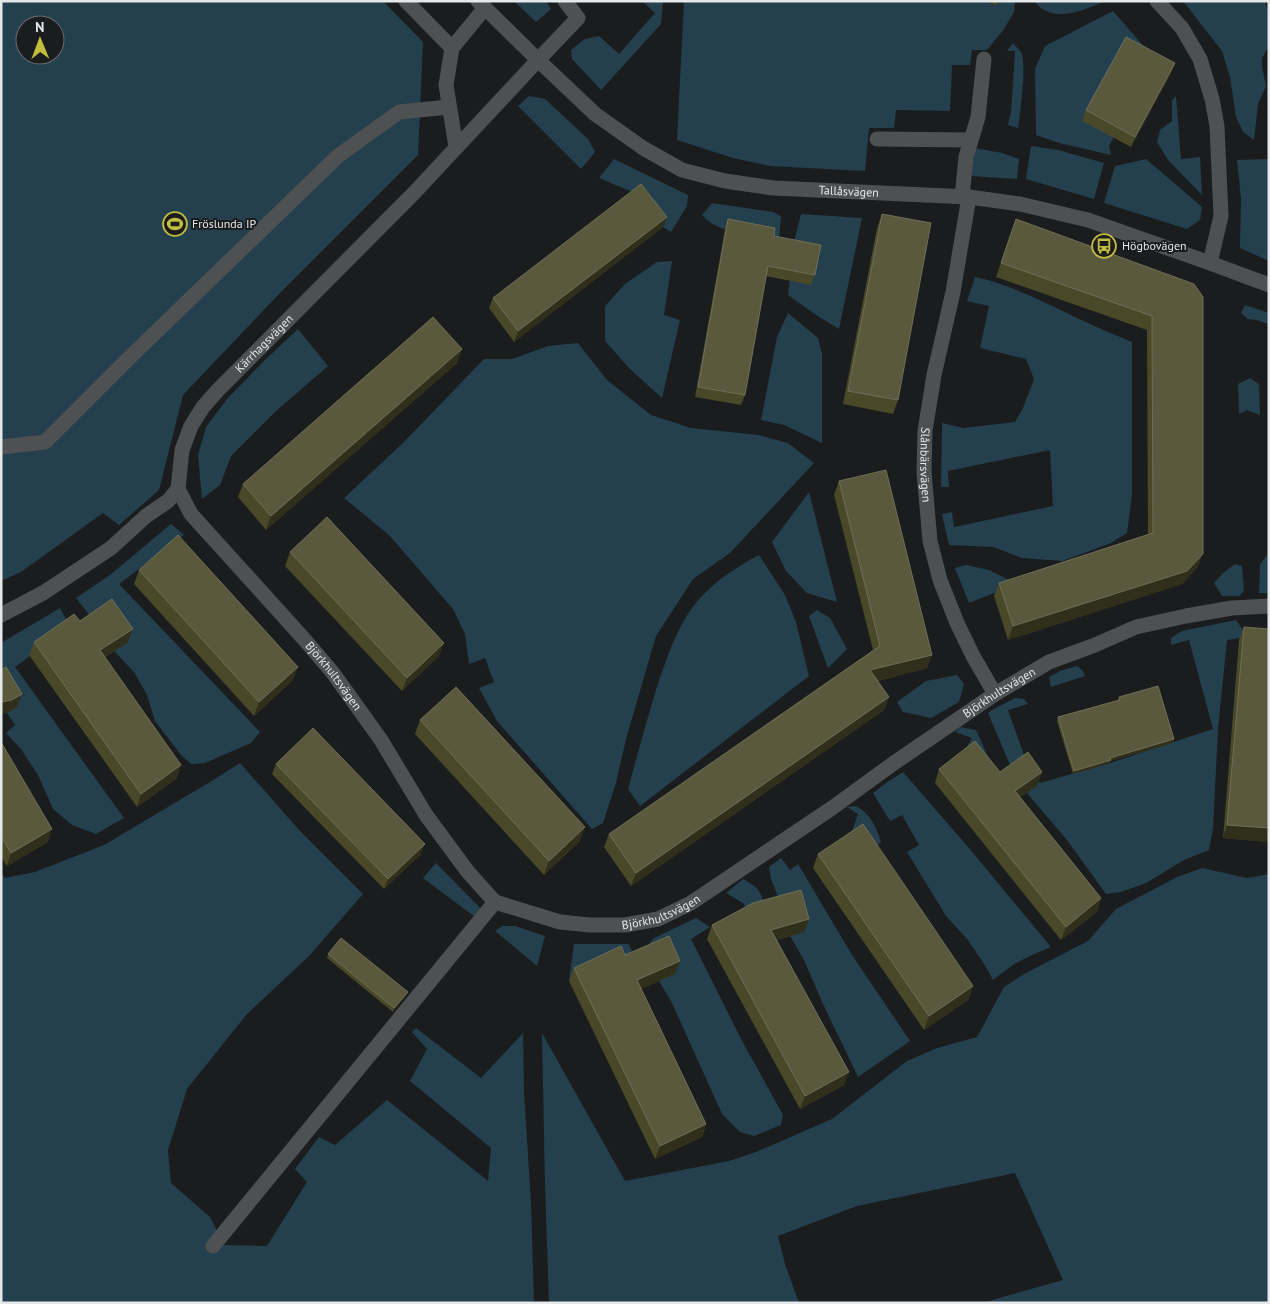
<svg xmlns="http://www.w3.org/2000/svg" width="1270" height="1304" viewBox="0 0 1270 1304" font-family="'PT Sans',sans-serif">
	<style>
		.green { fill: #24404f; fill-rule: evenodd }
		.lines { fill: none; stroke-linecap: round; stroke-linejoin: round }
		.lane { stroke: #4e5051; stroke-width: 15 }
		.street { stroke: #4e5051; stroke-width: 15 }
		.wall { fill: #494829 }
		.shaded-wall { fill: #2f2f1c }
		.building { fill: #5a593e; stroke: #6f6f58 }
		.labels { text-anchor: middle; stroke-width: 4; stroke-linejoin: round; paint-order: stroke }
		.street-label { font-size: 12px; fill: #e5e7e8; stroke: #1a1c1e }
		.poi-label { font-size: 12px; fill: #e5e7e8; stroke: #1a1c1e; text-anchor: start }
	</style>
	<rect width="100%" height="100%" fill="#1a1c1e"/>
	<g class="green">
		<path d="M1,1h382l40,41 -5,113 -138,138 -97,102 -24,95 -40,35 -16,-12 -82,59 -20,9zM25,25h30v30h-30z"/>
		<polygon points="514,1 546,1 551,9 536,22"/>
		<polygon points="642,1 663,1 661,24 601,90 572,59 571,50 585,39 599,36 619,54 655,13"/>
		<polygon points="684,1 987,1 996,6 998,1 1015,1 1014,12 1004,29 987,50 972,50 970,65 952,65 950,111 896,110 894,128 869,128 865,171 770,166 733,158 677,140"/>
		<path d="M1035,1h68v1c-17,7 -41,18 -59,8 -4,-2 -7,-6 -9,-9z"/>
		<polygon points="1183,1 1265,1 1269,15 1269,46 1262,58 1262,67 1266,86 1258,104 1254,140 1243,132 1236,117 1230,77 1222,51"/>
		<polygon points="1113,11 1161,66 1114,137 1109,146 1111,155 1059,143 1036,135 1035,69 1045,46"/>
		<path d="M1013,43c2,3 6,6 8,9 6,10 -1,63 -3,76l-10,-3 3,-13 4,-61h-8z"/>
		<polygon points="529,96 545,99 588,139 595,152 581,169 518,106"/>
		<polygon points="1176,96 1181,159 1200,157 1202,195 1168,160 1157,142 1160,130 1172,121 1172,100"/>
		<polygon points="1031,146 1058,150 1104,163 1094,199 1026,179"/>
		<polygon points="975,148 1002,153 1019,159 1017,179 971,176 972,165"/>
		<polygon points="614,159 688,195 687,206 671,232 663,227 637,194 599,178"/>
		<polygon points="1146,159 1202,207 1200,220 1187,229 1104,203 1115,166"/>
		<polygon points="1267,159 1269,168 1269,261 1240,248 1241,198 1237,160"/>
		<path d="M712,203l61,9 8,4 -2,25c-21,-8 -50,-6 -68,-18 -3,-2 -6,-5 -9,-8z"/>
		<polygon points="801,214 862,218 839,329 816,315 788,295 794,242"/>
		<polygon points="672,261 664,315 680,320 662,398 630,369 605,341 605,306 625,284 657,262"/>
		<path d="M975,277c35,7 68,25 100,40 19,9 38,17 57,25v153l-5,38 -16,10 -48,18 -41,-3 -29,-11 -44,-2 -7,-31 10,-2 2,15 99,-21 -3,-56 -102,21 1,16h-8l1,-64 22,5 51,-6 8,-14 11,-29 -8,-20 -46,-11 9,-42 -22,-5z"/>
		<polygon points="1245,305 1269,313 1269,324 1256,320 1248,319 1241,313"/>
		<polygon points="788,313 818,338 822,354 822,443 784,425 761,420 777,337"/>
		<polygon points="298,329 328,366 275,412 231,456 220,485 202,499 198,455 206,427 227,399 265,360"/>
		<polygon points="578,343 607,380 651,415 691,428 758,435 788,443 814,463 730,553 693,579 656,636 626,739 616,783 603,823 592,829 497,721 479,688 494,682 485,658 469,664 465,634 453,609 389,535 344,498 404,442 484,359 512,359 548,346"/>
		<polygon points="1250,378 1259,384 1260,415 1247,410 1239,414 1238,384"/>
		<polygon points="809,492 837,602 807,593 786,571 772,542"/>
		<polygon points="171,524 184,535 119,584 260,732 251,743 205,763 191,764 181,755 155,721 147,695 134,672 114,651 128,642 94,621 76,598 110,575"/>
		<polygon points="1269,553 1269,593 1259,593 1260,564"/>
		<path d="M759,555l26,40 11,27 13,54 -169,130 -12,-17c9,-33 18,-66 28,-99 11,-33 24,-74 50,-98 15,-15 34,-27 53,-37z"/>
		<polygon points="1235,564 1242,566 1244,591 1239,596 1222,596 1214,583 1223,573"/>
		<polygon points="966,565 989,570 1017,584 969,603 955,568"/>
		<polygon points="60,608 70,627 15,667 124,818 96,834 72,825 53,809 38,775 21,749 6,733 15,725 7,713 1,679 1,643"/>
		<polygon points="817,610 830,618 847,649 828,668 809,616"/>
		<polygon points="1236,620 1248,637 1227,640 1218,729 1213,829 1209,850 1184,860 1146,883 1121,892 1106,894 1067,840 1027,793 1037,785 1013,772 988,713 992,710 1015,698 1024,699 1028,704 1008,710 1030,772 1040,783 1110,763 1213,729 1189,640 1171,645 1171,638 1182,631"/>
		<polygon points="1077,666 1083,671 1085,676 1051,687 1049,677 1060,671"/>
		<polygon points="957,675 964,684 959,702 931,718 903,712 897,702 926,681"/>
		<polygon points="960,727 976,730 989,759 963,754 972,738 955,732"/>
		<polygon points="240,763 300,831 363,894 310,955 247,1014 187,1089 168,1150 171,1183 210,1217 224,1245 267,1246 307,1182 295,1169 319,1137 335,1145 387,1100 488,1181 491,1148 410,1081 427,1049 412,1032 416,1028 481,1078 523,1033 524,1092 531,1203 534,1303 1,1303 1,873 5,878 35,872 104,845 210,782"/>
		<polygon points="903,772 969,848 1051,947 1032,955 1014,964 993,980 986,967 968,940 946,916 907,852 919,845 902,815 890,821 873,793 886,783"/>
		<path d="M856,806c15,8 20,21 25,36l-12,11 -17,-22 6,-17 -11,-7z"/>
		<polygon points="781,858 790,870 798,864 852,955 910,1041 858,1077 823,1004 804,960 790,936 804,932 782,907 771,879 769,867"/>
		<polygon points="436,863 481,909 475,917 423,878"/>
		<polygon points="1202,868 1247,878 1269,874 1269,1303 982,1303 1063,1280 1015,1173 857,1206 778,1236 785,1264 799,1303 549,1303 545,1185 542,1033 625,1181 729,1161 756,1152 832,1119 907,1061 937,1048 977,1037 1004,987 1024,974 1088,941 1116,909 1177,877"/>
		<path d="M743,879c13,7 18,11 21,25l-13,11 -8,-12 -17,-10z"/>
		<polygon points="696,918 710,927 691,939 741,1039 783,1115 781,1125 754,1136 740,1132 722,1114 672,1003 659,981 648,945 654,938"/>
		<polygon points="502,926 515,926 545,936 537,966 495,931"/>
		<polygon points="574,944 629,944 639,970 569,981"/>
	</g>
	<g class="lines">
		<g class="lane">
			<polyline points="406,1 452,48"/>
			<polyline points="538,60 578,18 565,1"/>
			<polyline points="877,139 971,140"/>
			<polyline points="456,147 446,85 452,48 485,8"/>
			<polyline points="962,197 966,157 978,117 984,59"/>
			<polyline points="1,447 45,442 126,361 338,156 399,112 449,107"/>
			<polyline points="213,1246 495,902"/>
		</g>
		<g class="street">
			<path id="s1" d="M478,1l60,59 57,54 48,34 39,22 43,11 48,7 196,9 51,7 68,16 122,43 59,22"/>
			<polyline points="1157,1 1182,28 1200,59 1212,99 1217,126 1221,216 1210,263"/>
			<path id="s2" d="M969,197l-16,95 -19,83 -9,56 -1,41 6,69 10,39 17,43 16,33 22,38"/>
			<path id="s3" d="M178,489l13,25 113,125 29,34 48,67 45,75 42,57 27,30 65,20 30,3h35l33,-6 33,-16 141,-95 62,-45 101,-69 54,-32 46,-17 41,-18 50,-11 46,-8 37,-2"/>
			<path id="s4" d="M1,615l42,-22 68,-45 35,-32 22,-15 10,-12 4,-39 9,-24 12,-19 15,-17 196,-197 124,-133"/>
		</g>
	</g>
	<g class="wall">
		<polygon points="987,1 998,1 996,6"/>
		<polygon points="1175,63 1171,73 1131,147 1082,121 1086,110"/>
		<polygon points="882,214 898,400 893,414 843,404 877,228"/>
		<polygon points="728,219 774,236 815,275 811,285 766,276 745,395 741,405 695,397 725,229"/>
		<polygon points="663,227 514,342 489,308 493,298"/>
		<polygon points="1011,233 1194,284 1198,567 1182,584 1008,640 994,596 999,583 1148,534 1147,330 996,277"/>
		<polygon points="462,349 457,363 266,530 238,497 243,484"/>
		<polygon points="839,481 932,655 927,668 878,681 889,697 884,710 631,886 604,847 609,834 873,650 834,495"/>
		<polygon points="290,552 439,656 402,691 285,566"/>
		<polygon points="139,570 293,680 254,716 134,584"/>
		<polygon points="80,621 133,629 128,642 105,657 177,778 137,807 29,655 34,642"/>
		<polygon points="1244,627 1269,842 1223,838 1239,640"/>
		<polygon points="1119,697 1173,743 1110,761 1110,763 1073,774 1057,721 1058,717 1118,700"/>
		<polygon points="420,720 580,841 544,875 415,734"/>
		<polygon points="1,742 48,842 7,866 1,857"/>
		<polygon points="276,764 421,854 384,889 272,774"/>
		<polygon points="939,769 1000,772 1037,786 1020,797 1101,898 1097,912 1061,940 935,783"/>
		<polygon points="818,854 973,986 968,1000 924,1030 813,868"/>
		<polygon points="712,925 804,932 777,940 844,1085 800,1109 707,939"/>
		<polygon points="328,954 408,992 406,995 393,1012 327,958"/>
		<polygon points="625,955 680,961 675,974 641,989 706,1124 702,1137 655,1159 569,981 574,968"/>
	</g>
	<g class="shaded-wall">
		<polygon points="1175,63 1171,73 1131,147 1135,137"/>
		<polygon points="667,217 663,227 514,342 518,331"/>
		<polygon points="462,349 457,363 266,530 271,516"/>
		<polygon points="1203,554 1198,567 1182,584 1008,640 1013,626"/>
		<polygon points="133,629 128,642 96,664 100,650"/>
		<polygon points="444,643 439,656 402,691 407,678"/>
		<polygon points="932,655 927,668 865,684 870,670"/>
		<polygon points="298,667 293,680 254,716 259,702"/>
		<polygon points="22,694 17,707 7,713 1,714 1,702"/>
		<polygon points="889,697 884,710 631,886 636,873"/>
		<polygon points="1174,739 1173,743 1110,761 1110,763 1073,774 1074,771 1110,758"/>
		<polygon points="181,765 177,778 137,807 141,794"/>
		<polygon points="1042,772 1037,786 1010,804 1015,791"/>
		<polygon points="1227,825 1269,828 1269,842 1223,838"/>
		<polygon points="585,827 580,841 544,875 549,861"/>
		<polygon points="52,829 48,842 7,866 11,853"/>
		<polygon points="425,844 421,854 384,889 388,879"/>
		<polygon points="1101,898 1097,912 1061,940 1066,927"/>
		<polygon points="809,919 804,932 767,943 771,930"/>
		<polygon points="680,961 675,974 632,993 637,980"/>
		<polygon points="973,986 968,1000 924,1030 929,1016"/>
		<polygon points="408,992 406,995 393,1012 394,1008"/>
		<polygon points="849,1072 844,1085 800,1109 805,1096"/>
		<polygon points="706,1124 702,1137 655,1159 660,1146"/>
	</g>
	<g class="building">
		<polygon points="1126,37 1175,63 1135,137 1086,110"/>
		<polygon points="641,184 667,217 518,331 493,298"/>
		<polygon points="882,214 931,223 898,400 848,391"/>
		<polygon points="728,219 775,228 774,236 821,245 815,275 768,266 745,395 698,387"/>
		<polygon points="1016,219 1194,284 1203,297 1203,554 1187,571 1013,626 999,583 1153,533 1152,316 1001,263"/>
		<polygon points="433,317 462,349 271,516 243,484"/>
		<polygon points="886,470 932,655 870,670 889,697 636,873 609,834 880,646 839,481"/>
		<polygon points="327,517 444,643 407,678 290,552"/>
		<polygon points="178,535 298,667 259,702 139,570"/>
		<polygon points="112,599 133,629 100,650 181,765 141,794 34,642 74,614 80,621"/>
		<polygon points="1244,627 1269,629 1269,828 1227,825"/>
		<polygon points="6,667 22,694 12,700 1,702 1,670"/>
		<polygon points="1158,686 1174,739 1110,758 1111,760 1074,771 1058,717 1120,700 1119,697"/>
		<polygon points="456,687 585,827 549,861 420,720"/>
		<polygon points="313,728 425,844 388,879 276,764"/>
		<polygon points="975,741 1000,772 1028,752 1042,772 1015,791 1101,898 1066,927 939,769"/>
		<polygon points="1,742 52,829 11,853 1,836"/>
		<polygon points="863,824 973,986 929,1016 818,854"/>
		<polygon points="801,890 809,919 771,930 849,1072 805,1096 712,925 753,903"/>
		<polygon points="669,936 680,961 637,980 706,1124 660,1146 574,968 621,946 625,955"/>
		<polygon points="341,938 408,992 394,1008 328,954"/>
	</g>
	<defs>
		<g id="stadium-ring" transform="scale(1.25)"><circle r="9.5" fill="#1a1c1e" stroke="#c2bd3f" stroke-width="1.5"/><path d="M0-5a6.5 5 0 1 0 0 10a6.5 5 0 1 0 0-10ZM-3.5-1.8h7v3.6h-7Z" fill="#c2bd3f"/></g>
		<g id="bus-ring" transform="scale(1.25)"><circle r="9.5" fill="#1a1c1e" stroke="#c2bd3f" stroke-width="1.5"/><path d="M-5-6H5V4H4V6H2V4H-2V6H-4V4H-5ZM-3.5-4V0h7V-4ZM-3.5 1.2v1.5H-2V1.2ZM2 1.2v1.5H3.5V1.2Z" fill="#c2bd3f"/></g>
	</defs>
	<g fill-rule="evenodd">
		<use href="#stadium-ring" x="175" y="224"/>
		<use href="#bus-ring" x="1104" y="246"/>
	</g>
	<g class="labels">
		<g class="street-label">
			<text dy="4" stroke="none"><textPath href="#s1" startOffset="435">Tallåsvägen</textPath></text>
			<text dy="4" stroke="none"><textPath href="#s4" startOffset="394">Kärrhagsvägen</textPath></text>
			<text dy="4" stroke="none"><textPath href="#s2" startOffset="272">Slånbärsvägen</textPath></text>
			<text dy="4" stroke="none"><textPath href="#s3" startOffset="244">Björkhultsvägen</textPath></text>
			<text dy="4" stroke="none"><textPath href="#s3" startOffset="1099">Björkhultsvägen</textPath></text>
			<text dy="4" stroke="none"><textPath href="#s3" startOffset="694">Björkhultsvägen</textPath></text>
		</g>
		<g class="poi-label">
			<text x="192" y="228">Fröslunda IP</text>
			<text x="1122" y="250">Högbovägen</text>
		</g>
	</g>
	<rect width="1270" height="1304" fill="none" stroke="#e5e7e8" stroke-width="5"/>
	<g transform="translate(40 40) rotate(359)"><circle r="24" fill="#1a1c1e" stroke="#6b6d6f"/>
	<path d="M0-4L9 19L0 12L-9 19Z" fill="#c2bd3f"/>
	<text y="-8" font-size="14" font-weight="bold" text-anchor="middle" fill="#e5e7e8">N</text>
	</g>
</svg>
